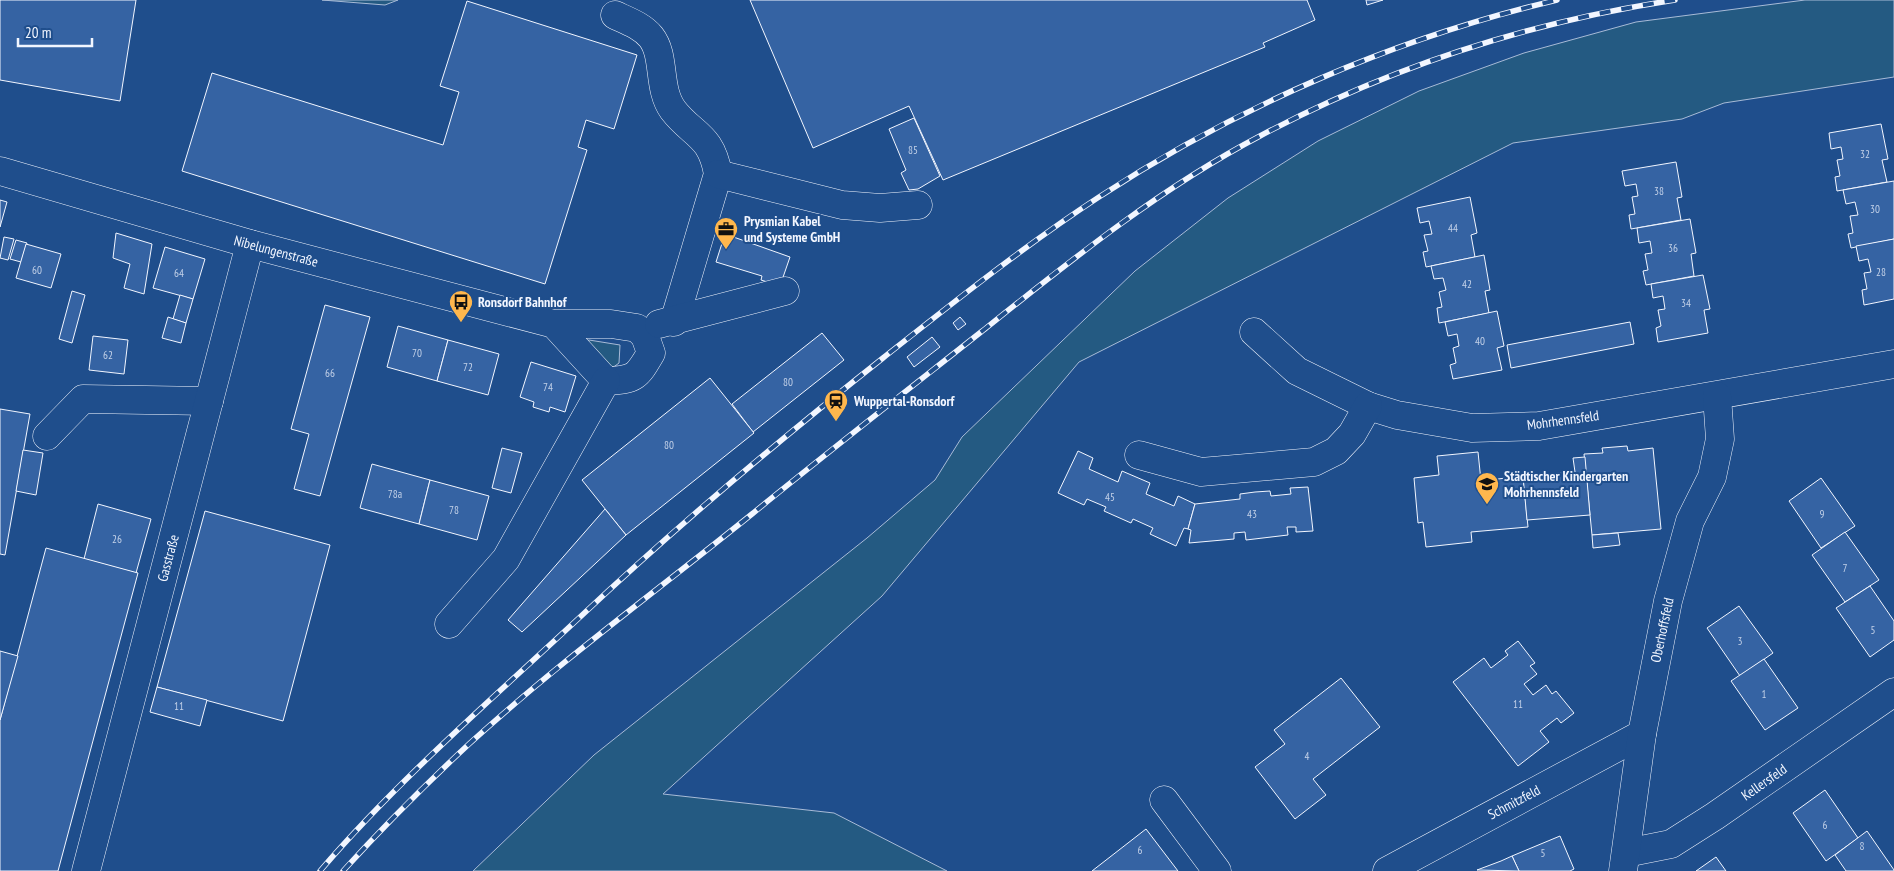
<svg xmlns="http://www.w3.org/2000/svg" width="1894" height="871" viewBox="0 0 1894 871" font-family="'PT Sans Narrow',sans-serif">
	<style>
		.green { fill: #245a82; stroke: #a8bbd7 }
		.building { fill: #3563a3; stroke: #f2f6ff }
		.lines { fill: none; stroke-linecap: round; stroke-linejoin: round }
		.minor-casing { stroke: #f2f6ff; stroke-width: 29 }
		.minor { stroke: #1f4e8c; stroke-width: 28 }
		.rail-casing { stroke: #f2f6ff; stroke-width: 5.5 }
		.rail { stroke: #1f4e8c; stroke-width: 4; stroke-dasharray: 11; stroke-linecap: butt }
		.labels { text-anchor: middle; stroke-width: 4; stroke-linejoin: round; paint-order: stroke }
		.number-label { font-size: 11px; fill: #c3d1e8 }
		.poi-label { font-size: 14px; font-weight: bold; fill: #f2f6ff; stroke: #1f4e8c; text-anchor: start }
		.street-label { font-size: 14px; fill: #f2f6ff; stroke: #1f4e8c }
	</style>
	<rect width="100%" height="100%" fill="#1f4e8c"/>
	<g class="green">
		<polygon points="322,0 398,0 385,5"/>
		<polygon points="1805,0 1894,0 1894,77 1724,103 1682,119 1513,143 1079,362 882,596 663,794 834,813 947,871 473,871 594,755 867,538 935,480 962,437 1135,271 1228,198 1318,141 1419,91 1524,53 1636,22"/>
		<polygon points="589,340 620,345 619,363 611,369 586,341"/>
	</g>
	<g class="building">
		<polygon points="0,0 136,0 120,101 0,80"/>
		<polygon points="750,0 1307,0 1315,20 1263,43 1265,47 943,180 909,106 813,148"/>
		<polygon points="1366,0 1383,0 1367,5"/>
		<polygon points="467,1 637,55 614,129 586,120 578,147 587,150 545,284 182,171 212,73 443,145 459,92 440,86"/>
		<polygon points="914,118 940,176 918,189 909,190 901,173 906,170 889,129"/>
		<polygon points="1881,124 1888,159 1882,160 1887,182 1837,191 1835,177 1840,176 1837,160 1843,159 1841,147 1831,149 1829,133"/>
		<polygon points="1676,162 1682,197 1677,198 1681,220 1631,229 1629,215 1635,214 1632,197 1638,196 1636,184 1625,186 1622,171"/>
		<polygon points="1894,181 1894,239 1851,248 1848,234 1853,233 1850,216 1858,215 1855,202 1846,204 1843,190"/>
		<polygon points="1470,197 1477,233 1471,235 1475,257 1426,267 1423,252 1428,251 1424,235 1432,234 1429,221 1420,223 1417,208"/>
		<polygon points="0,200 7,202 0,227"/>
		<polygon points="1690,219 1696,253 1691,254 1694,276 1646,285 1643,271 1648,270 1645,254 1652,253 1650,241 1639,243 1637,228"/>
		<polygon points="116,233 152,244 144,294 124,288 130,264 113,258"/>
		<polygon points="725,234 790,257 780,286 761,280 762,276 716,262"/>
		<polygon points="4,237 14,239 8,260 0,258"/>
		<polygon points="1894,239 1894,299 1864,305 1862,290 1867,289 1864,273 1871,272 1868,259 1859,261 1856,246"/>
		<polygon points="16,240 27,243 21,262 10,259"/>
		<polygon points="26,244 61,254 51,288 16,278"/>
		<polygon points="165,247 205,259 193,299 153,288"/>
		<polygon points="1484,255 1490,290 1485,291 1489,313 1439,323 1437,308 1442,307 1439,292 1446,290 1443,278 1434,279 1431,266"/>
		<polygon points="1703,275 1710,309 1704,310 1708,333 1658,342 1656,328 1661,326 1658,310 1665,309 1663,296 1653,298 1651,284"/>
		<polygon points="72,291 85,295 72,343 59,339"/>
		<polygon points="180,295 193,299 186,323 173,319"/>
		<polygon points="325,305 370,317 320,496 294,489 309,434 291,429"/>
		<polygon points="1497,311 1504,346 1497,348 1502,370 1453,379 1450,365 1456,363 1453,348 1459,346 1457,334 1448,336 1445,322"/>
		<polygon points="168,317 186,323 181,343 162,338"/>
		<polygon points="960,317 966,324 958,330 953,323"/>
		<polygon points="1630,322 1634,344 1511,368 1507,345"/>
		<polygon points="398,326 448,340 437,381 387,367"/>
		<polygon points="822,333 844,360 753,432 732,404"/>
		<polygon points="93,336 128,340 124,374 89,370"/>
		<polygon points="932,337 940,347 914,367 907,357"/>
		<polygon points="448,340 499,354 488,395 437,381"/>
		<polygon points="531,362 576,376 565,412 550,407 549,412 533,407 534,402 520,397"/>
		<polygon points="710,378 754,433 626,535 582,480"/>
		<polygon points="0,409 30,414 5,555 0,554"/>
		<polygon points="1627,446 1628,451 1653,448 1661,529 1592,535 1584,454 1603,453 1602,448"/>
		<polygon points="502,448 522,453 511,493 492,488"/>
		<polygon points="23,450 43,453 36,495 16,491"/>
		<polygon points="1078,451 1093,458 1089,469 1118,482 1122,471 1150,483 1146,494 1174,506 1178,496 1195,504 1188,529 1184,528 1176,546 1150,534 1153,528 1133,519 1131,523 1104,511 1106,507 1087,499 1084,505 1058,493"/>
		<polygon points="1478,452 1481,481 1523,476 1528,527 1471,532 1472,542 1426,547 1423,522 1418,523 1414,478 1439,475 1437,456"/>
		<polygon points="1585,457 1590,515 1527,520 1523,476 1575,472 1573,458"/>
		<polygon points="372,464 430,480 419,524 360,508"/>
		<polygon points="1821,478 1855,526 1821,548 1789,501"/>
		<polygon points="430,480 489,496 477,540 419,524"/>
		<polygon points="1308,487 1313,531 1296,532 1296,527 1287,527 1288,535 1246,540 1245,532 1234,533 1234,539 1189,543 1191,530 1188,529 1195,504 1240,499 1240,494 1255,492 1270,491 1271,496 1291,494 1290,488"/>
		<polygon points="98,504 151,519 136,573 84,559"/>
		<polygon points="605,509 626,535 522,632 508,620"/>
		<polygon points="205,511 330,545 283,721 157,687"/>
		<polygon points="1845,532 1879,580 1845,602 1812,555"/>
		<polygon points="1618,533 1620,545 1593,548 1592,535"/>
		<polygon points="46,548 138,573 58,871 0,871 0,720"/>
		<polygon points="1870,586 1894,621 1894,640 1870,657 1836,608"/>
		<polygon points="1739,606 1773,653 1740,676 1707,628"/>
		<polygon points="1518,641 1535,663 1530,666 1537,674 1524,684 1533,695 1546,685 1552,694 1556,691 1574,713 1561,723 1557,718 1540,731 1549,742 1518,766 1453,682 1484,658 1491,668 1508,655 1505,651"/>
		<polygon points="0,651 18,656 0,720"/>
		<polygon points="1764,659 1798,708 1765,730 1731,681"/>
		<polygon points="1341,678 1380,727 1313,779 1326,795 1295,819 1255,767 1285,744 1274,730"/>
		<polygon points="157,687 207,700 200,726 150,712"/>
		<polygon points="1825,790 1858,838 1826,861 1793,813"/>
		<polygon points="1146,829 1178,871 1092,871"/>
		<polygon points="1867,831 1894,870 1894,871 1846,871 1835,855"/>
		<polygon points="1560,836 1574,869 1570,871 1519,871 1512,856"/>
		<polygon points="1512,856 1519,871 1477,870 1501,861"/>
		<polygon points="1716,857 1726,871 1696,871"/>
	</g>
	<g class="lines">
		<g class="minor-casing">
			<g id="minor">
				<path d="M615,15c13,6 27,11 36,22 15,19 6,51 22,73 20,26 38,24 45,64l-44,148"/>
				<path d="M0,171l250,73 304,80h57l26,4 8,8 6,17c-14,24 -16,27 -45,28l-52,-57"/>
				<polyline points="718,174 842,205 880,208 918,205"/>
				<polyline points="659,324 785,291"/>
				<polyline points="1254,332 1297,371 1368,406 1397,415 1472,428 1539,426 1894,364"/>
				<polyline points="47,436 83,399 209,401"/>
				<polyline points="1139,455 1201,472 1314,462 1336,451 1352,434 1368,406"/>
				<polyline points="449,624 506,559 606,381"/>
				<polyline points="1164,800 1217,871"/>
				<polyline points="1626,853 1671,844 1715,816 1894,692"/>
				<polyline points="86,871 250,244"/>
				<polyline points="1387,871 1642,734"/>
				<polyline points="1623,871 1642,734 1668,601 1690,521 1712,477 1720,439 1717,396"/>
			</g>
		</g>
		<use href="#minor" class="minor"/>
		<g class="rail-casing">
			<g id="rail">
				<path d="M320,871c78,-91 171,-171 259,-253 98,-92 199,-177 304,-260 71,-56 141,-112 216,-161 139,-91 297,-159 458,-197"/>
				<path d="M343,871c40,-44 82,-86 126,-127 90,-82 189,-154 283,-230 76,-62 153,-122 229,-182 89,-71 178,-143 279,-196 130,-69 269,-114 415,-136"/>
			</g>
		</g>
		<use href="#rail" class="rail"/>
	</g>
	<defs>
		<g id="office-pin" transform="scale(1.25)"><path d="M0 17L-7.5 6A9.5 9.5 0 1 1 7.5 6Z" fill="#ffb74d" stroke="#1f4e8c"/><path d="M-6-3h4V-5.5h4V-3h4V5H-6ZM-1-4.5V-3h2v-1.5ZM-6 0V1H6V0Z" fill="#111"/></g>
		<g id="bus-pin" transform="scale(1.25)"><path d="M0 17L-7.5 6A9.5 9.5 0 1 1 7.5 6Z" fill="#ffb74d" stroke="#1f4e8c"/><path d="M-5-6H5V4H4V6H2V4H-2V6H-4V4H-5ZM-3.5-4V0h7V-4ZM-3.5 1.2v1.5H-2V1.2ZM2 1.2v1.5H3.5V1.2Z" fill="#111"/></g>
		<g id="station-pin" transform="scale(1.25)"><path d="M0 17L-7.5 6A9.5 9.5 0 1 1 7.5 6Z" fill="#ffb74d" stroke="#1f4e8c"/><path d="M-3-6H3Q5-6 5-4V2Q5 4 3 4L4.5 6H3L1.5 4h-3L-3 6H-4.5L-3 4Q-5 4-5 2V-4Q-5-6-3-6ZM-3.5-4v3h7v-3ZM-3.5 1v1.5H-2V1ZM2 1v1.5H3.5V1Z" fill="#111"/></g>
		<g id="school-pin" transform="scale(1.25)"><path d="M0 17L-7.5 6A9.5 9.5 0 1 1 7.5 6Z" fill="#ffb74d" stroke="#1f4e8c"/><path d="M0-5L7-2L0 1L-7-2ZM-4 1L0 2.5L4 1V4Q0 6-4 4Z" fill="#111"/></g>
	</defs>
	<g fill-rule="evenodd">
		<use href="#office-pin" x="726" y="229"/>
		<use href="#bus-pin" x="461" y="302"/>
		<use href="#station-pin" x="836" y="401"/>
		<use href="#school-pin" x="1487" y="484"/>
	</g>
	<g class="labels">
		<g class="number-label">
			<text x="913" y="154">85</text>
			<text x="1865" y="158">32</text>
			<text x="1659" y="195">38</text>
			<text x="1875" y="213">30</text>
			<text x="1453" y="232">44</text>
			<text x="1673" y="252">36</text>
			<text x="37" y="274">60</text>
			<text x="1881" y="276">28</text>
			<text x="179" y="277">64</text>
			<text x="1467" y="288">42</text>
			<text x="1686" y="307">34</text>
			<text x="1480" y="345">40</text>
			<text x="417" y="357">70</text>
			<text x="108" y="359">62</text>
			<text x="468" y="371">72</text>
			<text x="330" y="377">66</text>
			<text x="788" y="386">80</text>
			<text x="548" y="391">74</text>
			<text x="669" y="449">80</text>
			<text x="395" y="498">78a</text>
			<text x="1110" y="501">45</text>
			<text x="454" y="514">78</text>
			<text x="1252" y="518">43</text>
			<text x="1822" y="518">9</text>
			<text x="117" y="543">26</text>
			<text x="1845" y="572">7</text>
			<text x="1873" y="634">5</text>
			<text x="1740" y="645">3</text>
			<text x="1764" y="698">1</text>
			<text x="1518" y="708">11</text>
			<text x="179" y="710">11</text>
			<text x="1307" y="760">4</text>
			<text x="1825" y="829">6</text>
			<text x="1862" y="850">8</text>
			<text x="1140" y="854">6</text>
			<text x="1543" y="857">5</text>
		</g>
		<g class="poi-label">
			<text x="744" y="226">Prysmian Kabel<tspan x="744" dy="16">und Systeme GmbH</tspan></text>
			<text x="478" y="307">Ronsdorf Bahnhof</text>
			<text x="854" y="406">Wuppertal-Ronsdorf</text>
			<text x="1504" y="481">Städtischer Kindergarten<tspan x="1504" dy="16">Mohrhennsfeld</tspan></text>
		</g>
		<g class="street-label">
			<text transform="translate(276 251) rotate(15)" y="5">Nibelungenstraße</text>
			<text transform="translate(1563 420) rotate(-8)" y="5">Mohrhennsfeld</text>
			<text transform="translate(168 558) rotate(-75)" y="5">Gasstraße</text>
			<text transform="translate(1662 630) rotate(-78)" y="5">Oberhoffsfeld</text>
			<text transform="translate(1764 782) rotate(-35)" y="5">Kellersfeld</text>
			<text transform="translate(1514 802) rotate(-28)" y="5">Schmitzfeld</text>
		</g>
	</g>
	<path d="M18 38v8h74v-8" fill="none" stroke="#f2f6ff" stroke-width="2.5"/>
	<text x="25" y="38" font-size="15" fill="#f2f6ff" stroke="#1f4e8c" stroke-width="4" paint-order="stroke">20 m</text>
</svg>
